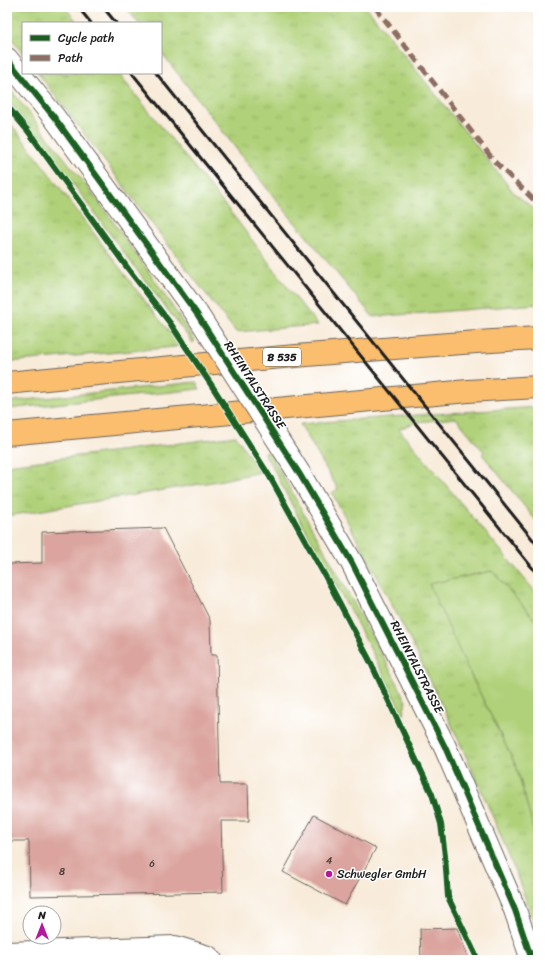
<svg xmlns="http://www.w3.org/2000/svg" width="545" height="967" viewBox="0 0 545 967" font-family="Sriracha,sans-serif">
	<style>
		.grass { fill: url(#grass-tufts); stroke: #66764a }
		.green { fill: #b0d179; stroke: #66764a }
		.building { fill: #dba49e }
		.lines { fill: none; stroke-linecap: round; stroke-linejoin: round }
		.minor-casing { stroke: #69645e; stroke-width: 24 }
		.highway-casing { stroke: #69645e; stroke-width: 24 }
		.minor { stroke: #fff; stroke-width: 22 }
		.highway { stroke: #fbbe6e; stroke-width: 22 }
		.rail { stroke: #1c1c1c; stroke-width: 3 }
		.minor-bridge-casing { stroke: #69645e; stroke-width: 24; stroke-linecap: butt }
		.minor-bridge { stroke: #fff; stroke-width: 22 }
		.quiet { stroke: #8d6e63; stroke-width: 5; stroke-dasharray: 10 5; stroke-linecap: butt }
		.cycleway-casing { stroke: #fff; stroke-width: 8 }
		.cycleway { stroke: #1b5e20; stroke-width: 6 }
		.poi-dot { fill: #b5179e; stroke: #fff; stroke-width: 1.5 }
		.labels { text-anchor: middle; stroke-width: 3; stroke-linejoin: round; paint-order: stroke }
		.number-label { font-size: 10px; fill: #4c3e3c }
		.shield { fill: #fff; stroke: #606060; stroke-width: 1 }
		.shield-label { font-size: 11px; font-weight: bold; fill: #1c1c1c }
		.street-label { font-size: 12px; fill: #1c1c1c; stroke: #fff }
		.poi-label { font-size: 12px; fill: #1c1c1c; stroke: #fff; text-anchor: start }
	</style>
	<defs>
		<pattern id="grass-tufts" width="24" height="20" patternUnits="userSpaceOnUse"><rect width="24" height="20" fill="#b0d179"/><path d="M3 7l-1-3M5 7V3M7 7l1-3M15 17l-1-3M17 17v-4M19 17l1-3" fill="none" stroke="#97b368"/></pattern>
	</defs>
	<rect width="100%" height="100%" fill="#fff"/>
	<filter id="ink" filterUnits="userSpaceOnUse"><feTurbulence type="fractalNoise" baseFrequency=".025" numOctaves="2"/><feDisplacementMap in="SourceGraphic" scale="8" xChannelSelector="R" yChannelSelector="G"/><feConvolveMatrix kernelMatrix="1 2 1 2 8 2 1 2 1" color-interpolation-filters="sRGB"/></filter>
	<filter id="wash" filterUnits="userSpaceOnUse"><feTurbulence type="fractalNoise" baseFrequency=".012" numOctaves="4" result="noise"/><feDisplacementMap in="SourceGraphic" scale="16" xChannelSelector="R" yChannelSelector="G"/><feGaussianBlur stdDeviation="0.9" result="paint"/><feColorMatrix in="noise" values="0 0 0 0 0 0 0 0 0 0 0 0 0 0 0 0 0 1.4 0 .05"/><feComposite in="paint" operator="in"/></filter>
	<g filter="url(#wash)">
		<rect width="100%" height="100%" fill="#f8ebd9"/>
		<g class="grass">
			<polygon points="7,7 65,7 78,23 23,23 23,54 7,33"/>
			<polygon points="126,7 366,7 514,193 538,212 538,304 373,317 269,191 161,52 161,23 138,23"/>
			<path d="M38,73h80l118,146 55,73 27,33 -82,7c-68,-85 -132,-173 -198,-259z"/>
			<polygon points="7,85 99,202 158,285 195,341 193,343 121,249 62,169 7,99"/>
			<path d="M7,119c59,74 113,153 173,226l-5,2 -168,15z"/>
			<polygon points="196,382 200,389 7,409 7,402"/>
			<path d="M538,407v116l-56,-69 2,-2 -28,-34 -39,4 -18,7 139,166v28l-46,-52 -26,94 51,103 16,59 5,22v84c-54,-153 -128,-298 -206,-440l6,-4 -38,-65 88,-7z"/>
			<polygon points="236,436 260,472 218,481 7,516 7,465"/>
			<path d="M269,452l61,108 68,124 8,18 -3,13c-31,-66 -66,-129 -102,-193 -13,-23 -23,-47 -37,-69z"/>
		</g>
		<polygon class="green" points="492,571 538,623 538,849 533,827 517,768 466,665 429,584"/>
		<g id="blocks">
			<g class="building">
				<polygon points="163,528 210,620 211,655 217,655 220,784 248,784 249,821 221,821 223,892 30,896 29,841 7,841 7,564 42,563 42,532"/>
				<polygon points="314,815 376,848 345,905 283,872"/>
				<polygon points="457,928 469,960 421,960 420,929"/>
			</g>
		</g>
	</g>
	<g filter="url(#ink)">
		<use href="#blocks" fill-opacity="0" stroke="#69645e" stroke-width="1"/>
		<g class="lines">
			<g class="minor-casing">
				<g id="minor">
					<polyline points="7,59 54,117 197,314"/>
					<polyline points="299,473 352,563 445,747 515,910 532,960"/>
					<polyline points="7,953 175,947 208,957 211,960"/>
				</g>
			</g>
			<g class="highway-casing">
				<g id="highway">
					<path d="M7,383c177,-18 354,-34 531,-45"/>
					<polyline points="7,434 468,391 538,387"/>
				</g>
			</g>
			<use href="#minor" class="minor"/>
			<use href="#highway" class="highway"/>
			<g class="rail">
				<polyline points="78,7 91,23"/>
				<polyline points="103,7 116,23"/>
				<polyline points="132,73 538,575"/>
				<polyline points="156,73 538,546"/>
			</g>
			<g class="minor-bridge-casing">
				<polyline id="minor-bridge" points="197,314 299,473"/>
			</g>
			<use href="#minor-bridge" class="minor-bridge"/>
			<polyline class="quiet" points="375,7 495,162 535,201 538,202"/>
			<g class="cycleway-casing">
				<g id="cycleway">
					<polyline points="7,59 54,117 197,314 299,473 352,563 445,747 515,910 532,960"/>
					<polyline points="7,106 28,131 129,270 170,323 214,389 270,477 330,585 370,661 432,794 441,824 445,856 448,897 478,960"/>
				</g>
			</g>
			<use href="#cycleway" class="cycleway"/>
		</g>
	</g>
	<circle class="poi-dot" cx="329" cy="874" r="4"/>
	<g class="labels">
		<g class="number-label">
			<text x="329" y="864">4</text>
			<text x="152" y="867">6</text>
			<text x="62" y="875">8</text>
		</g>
		<rect class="shield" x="263" y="348" width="38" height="18" rx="3"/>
		<g class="shield-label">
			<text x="282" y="361">B 535</text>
		</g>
		<g class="street-label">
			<text transform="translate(255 385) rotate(57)" y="4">RHEINTALSTRASSE</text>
			<text transform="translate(417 667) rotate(63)" y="4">RHEINTALSTRASSE</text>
		</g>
		<g class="poi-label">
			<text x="337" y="878">Schwegler GmbH</text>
		</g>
	</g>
	<rect width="545" height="967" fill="none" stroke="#fff" stroke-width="24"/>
	<rect x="22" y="22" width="140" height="52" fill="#ffffff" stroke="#a4a4a4"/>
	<rect x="30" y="35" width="20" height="6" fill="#1b5e20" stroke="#a4a4a4"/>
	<text x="58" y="42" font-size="12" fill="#1c1c1c">Cycle path</text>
	<rect x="30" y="55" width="20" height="6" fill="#8d6e63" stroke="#a4a4a4"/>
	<text x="58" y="62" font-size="12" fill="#1c1c1c">Path</text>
	<g transform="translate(42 925)"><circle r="19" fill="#ffffff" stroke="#a4a4a4"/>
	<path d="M0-3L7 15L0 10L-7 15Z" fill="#b5179e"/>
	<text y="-6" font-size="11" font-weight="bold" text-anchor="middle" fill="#1c1c1c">N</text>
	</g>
</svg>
